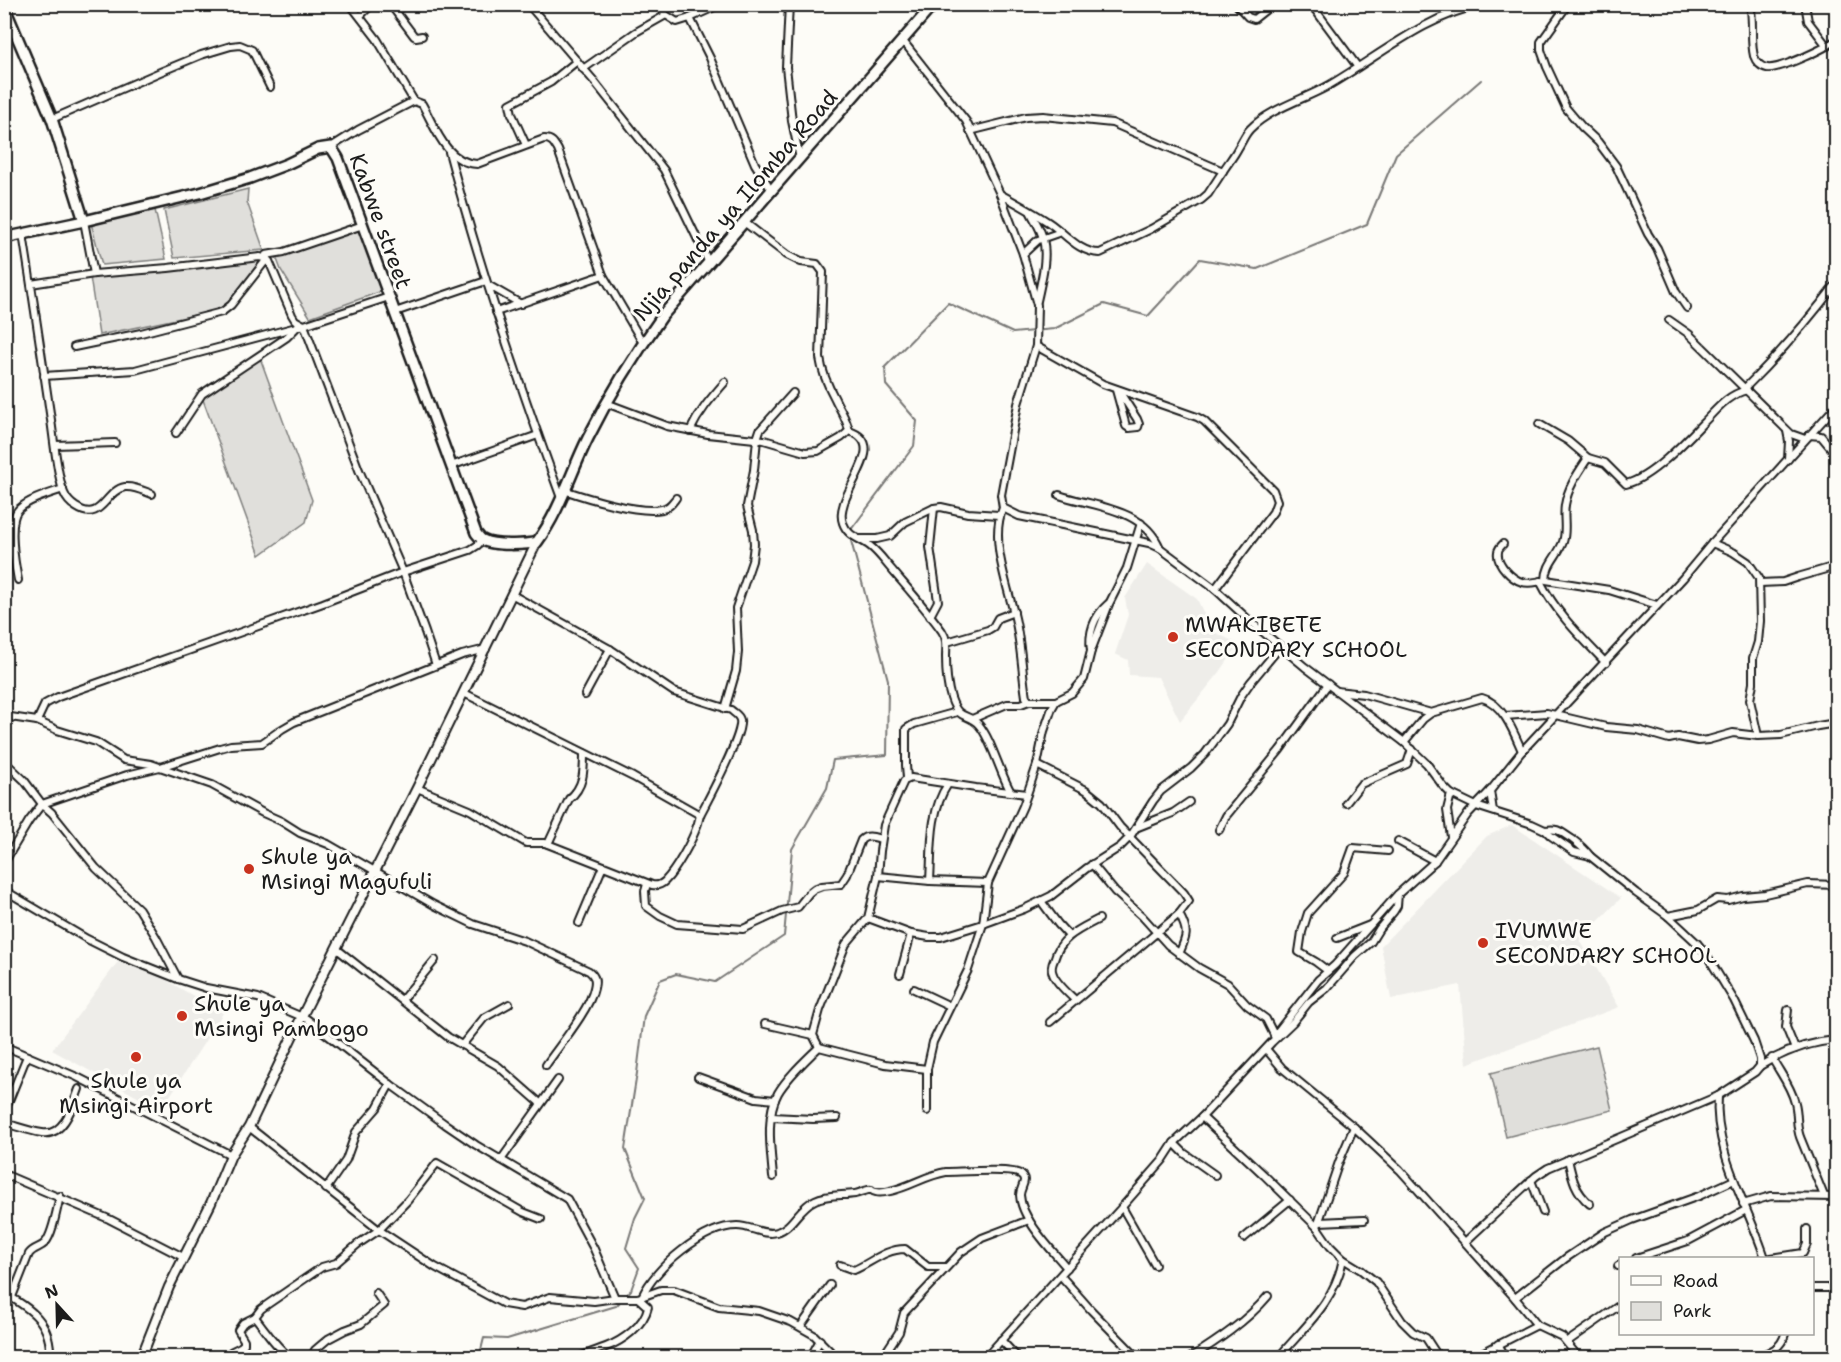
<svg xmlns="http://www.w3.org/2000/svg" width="1841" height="1362" viewBox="0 0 1841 1362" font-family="'Shantell Sans',sans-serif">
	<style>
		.built { fill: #eeede9 }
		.green { fill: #e0dfdb; stroke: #7e7e7c; stroke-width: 1.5 }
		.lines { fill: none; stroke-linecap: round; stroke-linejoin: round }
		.stream { stroke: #797876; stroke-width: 2 }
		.minor-casing { stroke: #1c1c1c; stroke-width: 10 }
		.tertiary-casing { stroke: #1c1c1c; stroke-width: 12 }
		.secondary-casing { stroke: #1c1c1c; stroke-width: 14 }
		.minor { stroke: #fdfcf7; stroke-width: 6 }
		.tertiary { stroke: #fdfcf7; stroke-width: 8 }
		.secondary { stroke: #fdfcf7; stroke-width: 9 }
		.poi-dot { fill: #c8321e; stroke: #fdfcf7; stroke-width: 2 }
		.labels { text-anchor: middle; stroke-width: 6; stroke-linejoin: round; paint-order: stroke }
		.street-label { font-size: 22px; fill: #1c1c1c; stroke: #fdfcf7 }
		.poi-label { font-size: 22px; fill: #1c1c1c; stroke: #fdfcf7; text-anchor: start }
	</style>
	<rect width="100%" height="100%" fill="#fdfcf7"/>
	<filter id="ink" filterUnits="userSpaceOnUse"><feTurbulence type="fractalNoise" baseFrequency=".0167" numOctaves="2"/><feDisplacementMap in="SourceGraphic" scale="12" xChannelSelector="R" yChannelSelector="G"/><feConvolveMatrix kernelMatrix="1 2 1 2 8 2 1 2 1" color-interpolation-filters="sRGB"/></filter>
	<g filter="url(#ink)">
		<g class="built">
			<polygon points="1147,564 1197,599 1212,631 1239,644 1220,672 1180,721 1158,677 1129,675 1128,660 1115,654 1128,615 1125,598"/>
			<polygon points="1512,825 1621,898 1580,940 1619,1007 1467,1064 1460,985 1391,999 1381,946 1487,836"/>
			<polygon points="120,959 145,968 223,1013 161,1110 52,1050"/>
		</g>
		<g class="green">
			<polygon points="248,189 247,202 264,250 174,258 164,210"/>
			<polygon points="155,210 166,259 102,265 91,223"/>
			<polygon points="356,223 382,291 310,317 281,270 275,254"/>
			<polygon points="263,260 229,308 99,335 90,277"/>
			<polygon points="259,355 312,500 306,522 260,555 202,397"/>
			<polygon points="1597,1046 1612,1110 1506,1137 1491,1073"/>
		</g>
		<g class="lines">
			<g class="stream">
				<polyline points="850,531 914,446 917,421 886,385 885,367 948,303 1013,333 1054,329 1104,304 1148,316 1200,259 1257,269 1367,224 1396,154 1481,80"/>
				<polyline points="625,1297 631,1290 639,1268 626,1248 635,1218 645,1198 625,1149 637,1073 644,1016 660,980 676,974 715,982 784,936 792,849 827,788 833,760 887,755 888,680 850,537"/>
				<polyline points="479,1358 484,1338 507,1339 616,1306 621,1301"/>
			</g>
			<g class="minor-casing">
				<g id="minor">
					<polyline points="350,4 377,39 414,101"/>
					<polyline points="390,4 414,36 416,37 422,36"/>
					<polyline points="528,4 594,81 664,170 709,263"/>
					<polyline points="659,4 666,15 677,22 690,18 721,4"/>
					<polyline points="789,4 786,67 792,121 800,159"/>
					<polyline points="1236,4 1248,17 1254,19 1273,4"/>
					<polyline points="1311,4 1357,66"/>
					<polyline points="1568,4 1541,42 1541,50 1547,67 1566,108 1582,127 1598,142 1616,166 1648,234 1657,248 1676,292 1687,308"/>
					<path d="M1750,4c4,17 0,36 4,52 2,6 7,11 13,12 12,2 59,-20 69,-28"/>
					<polyline points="1805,4 1808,21 1827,46"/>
					<polyline points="360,16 372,4"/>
					<polyline points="690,18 710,58 755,164 772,191"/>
					<polyline points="903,41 966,121 1000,194 1023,254 1037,305 1036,346 1018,404 1001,495 1003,508 1019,516 1149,543 1160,548 1215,589 1251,622 1305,667 1404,742 1427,764 1443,786 1451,794 1476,806 1532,824 1545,830 1551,836 1574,852 1590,856 1636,893 1668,916 1698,944 1706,954 1734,1000 1754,1041 1760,1059 1760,1066 1755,1072 1718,1096 1548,1168 1536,1176 1465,1242"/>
					<polyline points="583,69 636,32 666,15"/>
					<polyline points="52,119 160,72 201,55 231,46 240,45 252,50 270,87"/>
					<path d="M970,131l56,-14 17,-1 69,7 111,48c5,-8 11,-15 15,-23 4,-6 7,-14 12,-19 20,-20 52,-29 76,-42 51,-29 98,-71 157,-83"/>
					<polyline points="526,145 512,114 510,104 551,82 577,61"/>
					<path d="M331,147l27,-17 56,-29 8,3c13,23 24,59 55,60l67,-25c8,0 10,4 14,11l45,125 40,68"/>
					<path d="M449,152c31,117 70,232 112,346"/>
					<path d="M1000,194c16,9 33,18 48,28 17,11 31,31 52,31l51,-24 50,-29 7,-6 15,-23"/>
					<path d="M1031,213c4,8 10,16 12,26 5,19 -2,43 -6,62"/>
					<polyline points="84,221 94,274"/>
					<path d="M744,222l43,33 14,7 16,2 6,8 -3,86c2,14 8,28 15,41 5,11 12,20 14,32"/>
					<path d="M23,234c10,62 19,124 28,186 3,20 6,56 13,73 2,5 7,11 12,14 26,17 29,-17 49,-20 9,-1 19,4 27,7"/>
					<polyline points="1023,254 1038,240 1061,232"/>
					<polyline points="266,255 284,252 363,225"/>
					<polyline points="31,284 94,274 168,268 260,257 267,259 269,261 292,315 295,320 304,325 389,297"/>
					<polyline points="488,285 521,304"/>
					<polyline points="395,312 486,281"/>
					<polyline points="496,312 603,275"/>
					<polyline points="1669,320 1689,334 1791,434 1805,439"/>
					<polyline points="1036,346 1103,384 1197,417 1204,421 1273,490 1277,501 1273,512 1215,589"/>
					<polyline points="74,347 141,333 222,312 231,305 267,259"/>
					<polyline points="44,376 135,370 304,325 359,470 403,572 425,632 436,665"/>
					<path d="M1745,388c35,-34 62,-66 91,-104"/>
					<polyline points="1116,390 1126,426 1129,428 1138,427 1139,424 1137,419 1119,391"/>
					<path d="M606,403l61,23 41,8 56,6 41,12 13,-1 23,-13 8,-7c45,14 -17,63 -6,92 5,14 17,15 27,23 9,7 15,16 22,24 17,20 35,40 50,61 6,9 4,16 4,26 0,14 1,29 5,41 8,24 17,14 28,27 13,15 21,49 32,67"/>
					<path d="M1539,424l29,17 20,17 17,5 21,21c25,-6 59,-42 77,-61 14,-14 24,-28 44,-33"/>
					<path d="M690,431c9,-19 21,-33 35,-49"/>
					<polyline points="1787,431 1789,441 1788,459"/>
					<polyline points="176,433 202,394 287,337 295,329"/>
					<polyline points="1809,435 1821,436 1836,454"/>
					<polyline points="55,445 115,443"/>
					<path d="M1588,458c-10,15 -20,29 -23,47 -2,12 2,25 -2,37 -5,14 -17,22 -17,38l63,10 48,15"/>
					<polyline points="451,466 538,435"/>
					<path d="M564,490c23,8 75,24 98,19 7,-1 10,-6 14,-11"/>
					<path d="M1059,495c36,12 84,13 101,53"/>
					<path d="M1003,508c-14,31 5,78 12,110 6,26 7,53 11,79l3,4h27"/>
					<polyline points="860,539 877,539 890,536 905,522 934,508 941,507 968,513 999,515"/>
					<polyline points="1712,543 1733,552 1748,562 1759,578 1760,621 1758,642 1753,658 1753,683 1750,700 1758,736"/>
					<path d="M1503,544c-3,3 -5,5 -5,8 -2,12 14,27 24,30 7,2 14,0 20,-1"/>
					<path d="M18,580c-3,-15 -11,-60 1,-71 11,-10 30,-15 44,-20"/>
					<path d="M1540,581c16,32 41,56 66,82"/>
					<polyline points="1760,583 1783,582 1798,577 1836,566"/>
					<polyline points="930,616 938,601 930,547 934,508"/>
					<polyline points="947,642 988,630 993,627 998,618 1014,612"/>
					<path d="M1091,651c-3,-18 3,-35 17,-47"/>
					<polyline points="1336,691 1364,694 1431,713"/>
					<polyline points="464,693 633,777 700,815"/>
					<polyline points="585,695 610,649"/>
					<polyline points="725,709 736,671 738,652 736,608 752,561 754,544 753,530 747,506 754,470 757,439 760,430 793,393"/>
					<path d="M4,716l33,5 20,9 39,12 28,18 27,4 61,21 51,28 18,8 19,12 28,11 106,61 39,19 52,17 64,30c6,5 7,9 5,17 -4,21 -35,58 -48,77"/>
					<polyline points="1505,716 1547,713 1606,727 1638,730 1669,739 1678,737 1698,741 1708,740 1733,733 1758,736 1781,735 1818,726 1836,723"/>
					<polyline points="972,719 1007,704 1021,704 1029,701"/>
					<polyline points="37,721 45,704 58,697 323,603 403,572 470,550 478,545 482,540"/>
					<path d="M1404,742l19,-23 8,-6 51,-15c21,5 32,35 40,53"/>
					<polyline points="4,761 24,780 42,804 52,813 96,868 139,909 156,937 178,979"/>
					<polyline points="1037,765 1086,790 1102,803 1120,827 1184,893 1189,901 1179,914 1050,1022"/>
					<polyline points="907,778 906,765 906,729 914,724 957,712"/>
					<path d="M417,788l53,22 56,33h19l107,42c5,1 9,0 13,-4 11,-11 27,-40 32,-55 2,-5 2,-9 4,-13 8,-15 42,-79 39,-93 -1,-5 -6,-7 -9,-10l-57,-18 -64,-43 -99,-55"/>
					<polyline points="1490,791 1493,811"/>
					<polyline points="1451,794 1447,810 1451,837"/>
					<polyline points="1346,803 1361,784 1407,764 1412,749"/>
					<polyline points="1138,827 1173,813 1189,802"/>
					<polyline points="1219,830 1226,816 1280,750 1328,684"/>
					<path d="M1545,830c15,-2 15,2 27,9 8,6 12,9 18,17"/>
					<polyline points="1398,841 1435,861"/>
					<path d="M548,844l21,-45c15,-12 15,-28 15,-46"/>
					<polyline points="4,863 29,821 42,804 127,775 160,767 220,748 231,745 262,743 282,729 294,722 462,655 486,649"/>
					<polyline points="1092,864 1115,892 1142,916 1168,945 1199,968 1228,984 1247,1005 1266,1019 1274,1035"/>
					<polyline points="878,876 930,881 988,883"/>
					<path d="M930,881c2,-33 -1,-69 18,-97"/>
					<path d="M647,884l-2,7 1,15 14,10 17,8 66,5 39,-18 16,-4 11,-14 5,-4 8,-3 19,-2 6,-9 14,-35c6,-6 13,-3 20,-1"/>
					<polyline points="4,890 87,939 123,957 178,979 206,988 258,998 307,1019 390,1084 445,1124 476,1145 567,1199 594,1249 615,1298"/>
					<polyline points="1041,901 1058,924 1069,936"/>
					<polyline points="1668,916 1698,910 1717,899 1728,900 1743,896 1765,894 1808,884 1836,885"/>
					<polyline points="868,918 911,934 929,937 941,937 983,924 1024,909 1051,896 1087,868 1120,847 1130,837 1153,801 1161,791 1191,768 1205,754 1227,724 1241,696 1250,683 1280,647"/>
					<polyline points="579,923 603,866"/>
					<polyline points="1337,938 1370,925"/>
					<polyline points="337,949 448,1037 498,1066 540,1103"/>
					<path d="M1179,954c8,-18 10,-22 0,-40"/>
					<polyline points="1328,971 1316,962 1299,952 1302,932 1308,913 1344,873 1353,848 1388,851"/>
					<polyline points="900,974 911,934"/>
					<polyline points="914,989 950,1006"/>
					<polyline points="402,1000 435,960"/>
					<path d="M1075,1000c-7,-7 -19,-17 -22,-26 -2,-4 -1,-10 1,-14 6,-23 26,-31 45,-41"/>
					<polyline points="1788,1010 1786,1027 1795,1049"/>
					<polyline points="765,1024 813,1035"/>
					<polyline points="1274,1036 1318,980 1335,965 1397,895"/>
					<polyline points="462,1045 484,1018 509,1004"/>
					<polyline points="4,1046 77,1077 231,1155"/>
					<polyline points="819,1047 813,1035 820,1010 846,944 868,918 878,876 880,851 884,825 904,781 911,778 976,788 1027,794"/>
					<polyline points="1266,1049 1282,1068 1354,1127 1400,1170 1515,1298 1537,1325 1562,1337 1579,1358"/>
					<path d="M1772,1058c8,15 19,28 23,45 3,11 1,23 5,34l24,59"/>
					<path d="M1760,1066c23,-14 49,-24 76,-26"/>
					<polyline points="698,1077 756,1098 775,1100"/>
					<path d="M1718,1096c-5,55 31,111 47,162"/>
					<polyline points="927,1111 927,1069 933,1042 968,970 983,924 988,883 1023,806 1037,765 1044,731 1052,708 1056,701 1072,693 1084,679 1091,651 1109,604 1127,568 1141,523"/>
					<polyline points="4,1113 27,1056"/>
					<polyline points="772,1117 813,1119 837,1118"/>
					<path d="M1202,1117l62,58 53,52 13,19 13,13c-8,43 -38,67 -65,99"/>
					<path d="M4,1123c12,3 25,8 38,10 22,4 31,-28 37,-44"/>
					<polyline points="249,1127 379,1230 435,1267 504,1304 522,1307 550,1297 594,1301 615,1298 638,1298 661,1290 674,1290 719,1307 759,1311 791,1322 814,1335 837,1358"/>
					<polyline points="1174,1143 1184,1153 1215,1175"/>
					<path d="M1568,1159c4,18 7,33 22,45"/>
					<polyline points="501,1160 558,1080"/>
					<polyline points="4,1174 109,1219 183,1257"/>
					<path d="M773,1177c-2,-25 -8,-61 5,-84 10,-17 27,-32 41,-46l66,17 42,5"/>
					<polyline points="1531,1180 1543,1212"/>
					<polyline points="326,1189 346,1160 356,1132 377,1108 390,1084"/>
					<polyline points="1743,1204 1771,1196 1836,1197"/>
					<polyline points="1122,1207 1155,1265"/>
					<polyline points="1319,1222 1364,1220"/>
					<polyline points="1317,1227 1339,1162 1354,1127"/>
					<polyline points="1244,1238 1290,1200"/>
					<polyline points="1636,1258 1688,1241 1746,1210"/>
					<polyline points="1771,1258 1803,1253 1807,1244 1807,1229"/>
					<polyline points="1343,1259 1361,1270 1376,1282 1402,1321 1413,1332 1426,1338 1439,1358"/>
					<path d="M840,1265l14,5c17,-7 31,-21 51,-21l23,18h17"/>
					<polyline points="1618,1266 1620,1265"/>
					<polyline points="1061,1276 1091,1310 1138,1358"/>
					<polyline points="1812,1288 1836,1288"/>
					<path d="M4,1293c27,16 48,29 46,65"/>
					<path d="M12,1297l17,-43c4,-6 11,-6 16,-11 8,-9 12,-35 15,-47"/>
					<path d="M642,1297c12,-29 62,-71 95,-71 14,0 27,10 40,6 15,-4 22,-25 38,-32 13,-6 26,-4 40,-6 4,-1 9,-3 13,-4 6,-1 2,1 8,2 4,1 10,0 14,-1 20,-4 36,-16 56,-19 14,0 64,-4 74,2 9,6 0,13 0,21 1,24 32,55 47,73"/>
					<polyline points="1515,1298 1566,1258 1605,1232 1632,1220 1699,1196 1734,1180"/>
					<polyline points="801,1326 830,1285"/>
					<polyline points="1001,1340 1018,1358"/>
					<polyline points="1567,1342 1620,1305"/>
					<polyline points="1498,1344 1506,1358"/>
					<polyline points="706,1356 707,1358"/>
					<path d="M225,1358c6,-10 13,-7 19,-14v-4l-6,-10 5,-7 12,-6"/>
					<path d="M291,1358c-15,-11 -24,-26 -36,-41l6,-8 7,-5 54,-37 14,-4 22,-19 21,-14 29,-30 29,-37 86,49 18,7"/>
					<polyline points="311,1358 315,1350 328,1339 345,1330 361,1324 384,1305 376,1293"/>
					<path d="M578,1358c9,-5 18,-7 28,-11 16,-6 38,-21 42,-40l-10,-9"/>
					<polyline points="810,1358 820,1340"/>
					<polyline points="882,1358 899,1332 904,1313 961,1252 982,1238 1029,1220"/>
					<polyline points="985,1358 1122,1207 1163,1160 1174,1143 1202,1117 1272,1042 1293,1022 1309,1002 1327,988 1355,956 1371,942 1379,929 1394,911 1397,906 1398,894 1435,861 1468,814 1490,791 1522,751 1683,578 1712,543 1836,406"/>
					<path d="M1190,1358c27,-17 57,-37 78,-62"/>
					<polyline points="1472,1358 1537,1325"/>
					<path d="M1753,1358c14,-5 28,-8 32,-24"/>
				</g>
			</g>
			<g class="tertiary-casing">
				<polyline id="tertiary" points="141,1358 169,1287 211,1203 231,1155 249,1127 302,1016 417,788 537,542"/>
			</g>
			<g class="secondary-casing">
				<g id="secondary">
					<polyline points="4,6 52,119 84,221"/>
					<path d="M4,238l80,-17 116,-28 50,-15 37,-14 31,-15 13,-2 7,11 138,375c1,1 5,7 7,7 9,6 44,5 54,2 23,-31 34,-70 51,-104 22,-44 47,-84 75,-123l271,-311"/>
				</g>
			</g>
			<use href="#minor" class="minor"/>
			<use href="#tertiary" class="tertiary"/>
			<use href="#secondary" class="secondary"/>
		</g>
	</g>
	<g class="poi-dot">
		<circle cx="1173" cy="637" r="6"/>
		<circle cx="249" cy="869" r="6"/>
		<circle cx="1483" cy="943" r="6"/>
		<circle cx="182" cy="1016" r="6"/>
		<circle cx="136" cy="1057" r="6"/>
	</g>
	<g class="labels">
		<g class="street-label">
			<text transform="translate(735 205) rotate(-49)" y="8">Njia panda ya Ilomba Road</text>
			<text transform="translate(381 221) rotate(70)" y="8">Kabwe street</text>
		</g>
		<g class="poi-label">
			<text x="1185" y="632">MWAKIBETE<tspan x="1185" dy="25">SECONDARY SCHOOL</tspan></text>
			<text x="261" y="864">Shule ya<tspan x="261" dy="25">Msingi Magufuli</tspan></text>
			<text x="1495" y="938">IVUMWE<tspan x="1495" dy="25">SECONDARY SCHOOL</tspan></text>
			<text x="194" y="1011">Shule ya<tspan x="194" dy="25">Msingi Pambogo</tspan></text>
			<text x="136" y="1088" text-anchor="middle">Shule ya<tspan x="136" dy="25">Msingi Airport</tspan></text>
		</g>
	</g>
	<rect width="1841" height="1362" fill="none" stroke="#fdfcf7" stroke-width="24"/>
	<rect x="12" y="12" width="1817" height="1338" fill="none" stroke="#1c1c1c" stroke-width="2" filter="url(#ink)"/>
	<rect x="1619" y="1257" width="195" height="78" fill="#fdfcf7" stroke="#a3a29f" stroke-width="1.5"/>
	<rect x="1631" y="1276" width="30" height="9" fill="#fdfcf7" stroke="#a3a29f" stroke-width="1.5"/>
	<text x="1673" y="1287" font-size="18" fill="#1c1c1c">Road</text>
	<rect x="1631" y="1302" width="30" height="18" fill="#e0dfdb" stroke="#a3a29f" stroke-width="1.5"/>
	<text x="1673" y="1317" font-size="18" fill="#1c1c1c">Park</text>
	<g transform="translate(57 1305) rotate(338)" stroke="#fdfcf7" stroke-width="4.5" paint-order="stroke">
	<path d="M0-4.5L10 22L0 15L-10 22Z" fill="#1c1c1c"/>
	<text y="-9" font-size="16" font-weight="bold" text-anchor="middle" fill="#1c1c1c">N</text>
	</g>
</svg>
